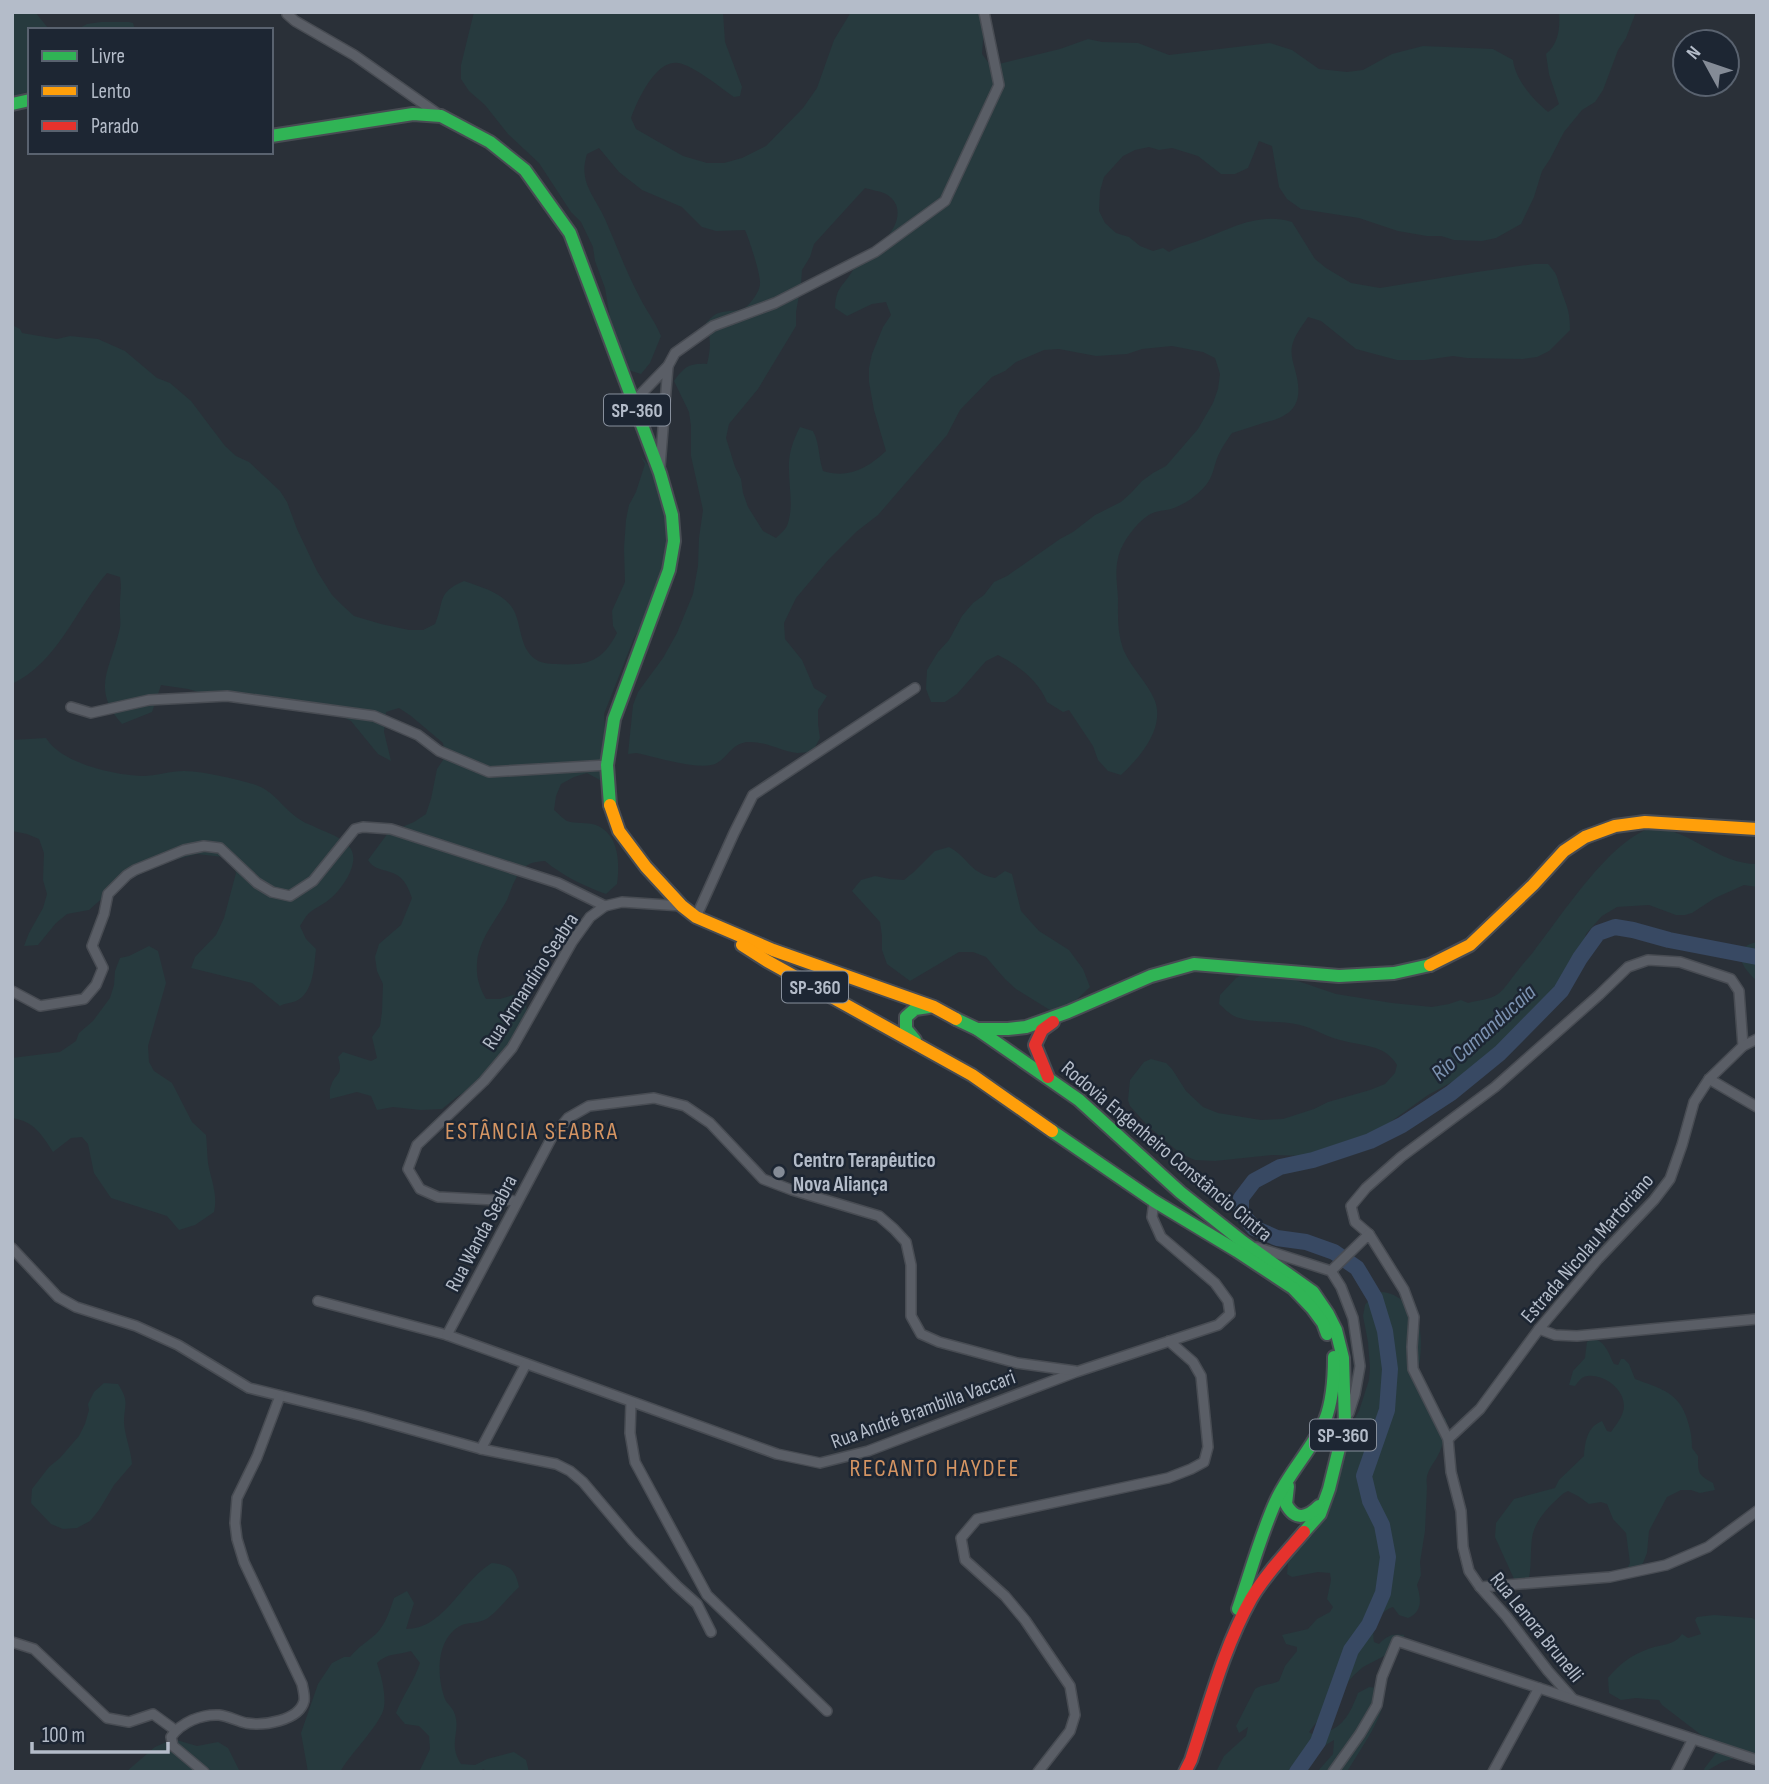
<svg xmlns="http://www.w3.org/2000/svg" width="1769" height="1784" viewBox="0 0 1769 1784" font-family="'Sofia Sans Condensed',sans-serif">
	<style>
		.green { fill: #273a3e; fill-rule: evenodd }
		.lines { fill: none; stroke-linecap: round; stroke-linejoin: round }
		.river { stroke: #384963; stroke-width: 16 }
		.street-casing { stroke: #484c53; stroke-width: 12 }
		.fast-casing { stroke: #484c53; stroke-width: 16 }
		.slow-casing { stroke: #484c53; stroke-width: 16 }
		.jam-casing { stroke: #484c53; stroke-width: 16 }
		.street { stroke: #5a5e66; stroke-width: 9 }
		.fast { stroke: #30b455; stroke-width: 12 }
		.slow { stroke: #ff9f0a; stroke-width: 12 }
		.jam { stroke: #e5322d; stroke-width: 12 }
		.poi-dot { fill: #848b96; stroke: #1d2633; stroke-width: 2.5 }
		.labels { text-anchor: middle; stroke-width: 5; stroke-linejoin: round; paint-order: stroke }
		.shield { fill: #1d2633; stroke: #878f9c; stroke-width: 2 }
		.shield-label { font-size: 19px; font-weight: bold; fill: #b4bcc9 }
		.street-label { font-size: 21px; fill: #b4bcc9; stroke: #1d2633 }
		.poi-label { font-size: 21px; font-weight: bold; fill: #b4bcc9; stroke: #1d2633; text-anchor: start }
		.water-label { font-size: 23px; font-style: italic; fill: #7c92b1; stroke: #1d2633 }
		.quarter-label { font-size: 24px; letter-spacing: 2px; fill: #d59563; stroke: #1d2633 }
	</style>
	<rect width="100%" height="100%" fill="#2a3038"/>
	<g class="green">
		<polygon points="12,12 35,12 48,28 51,30 30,30 30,91 14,96 12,96"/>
		<path d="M474,12h249l2,30 17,45 -2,9 -6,1c-13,-9 -41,-32 -56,-34 -22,-4 -41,38 -47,55l5,11 47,27 24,7h17l18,-5 24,-12 37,-38 14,-20 17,-48 17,-28h130l6,15 -4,13 -1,14 9,12 69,-17 28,-10 14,3 36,1 31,12 101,-12 22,7 27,19 28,3 16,-2 29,-16 31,-8 70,3 20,11c2,19 20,40 35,52l11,-8 -10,-30 -3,-20c13,-11 14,-26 13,-42h77l-10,26 -8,12 -15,40 -8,12 -13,8 -18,22 -14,27 -8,12 -8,26 -13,27 -25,14 -14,3 -28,-1 -13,-4h-14l-29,-5 -39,-13 -58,-9 -14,-10 -8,-12 -7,-41 -13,-5 -11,27 -13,6h-14l-23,-18 -26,-8 -13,2 -10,-3 -14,3 -12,6 -19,21 -4,14 -1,20 6,12 11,10 13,4 11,9 13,5 10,-3 6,4c8,-5 17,-7 26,-10 32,-11 62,-31 97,-20l23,37 11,9 25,15 29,5 97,-16 57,-8h14c11,12 8,12 13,26 6,17 9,21 9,40l-21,21 -12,6 -14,2 -56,-1 -14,-2 -28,4h-28l-41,-11 -35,-28 -13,-4c-6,9 -14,19 -16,29 -2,11 3,21 5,32 6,29 -8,39 -34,45 -10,3 -20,7 -31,10 -5,7 -10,14 -14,23 -4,9 -5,21 -12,29 -9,11 -22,20 -35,24 -9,2 -18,2 -25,8 -10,7 -21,22 -26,34 -6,17 -3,31 -2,47 0,19 -1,35 6,53 8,18 24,32 31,50 10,28 -16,57 -34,74l-13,-4 -10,-11 -5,-14 -24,-36 -6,2 -16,-10c-8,-21 -29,-37 -49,-47l-12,6 -29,33 -12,8h-14l-5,-13 1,-19 11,-18 11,-12 13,-24 11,-13 11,-8 10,-13 13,-6 53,-37 13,-7 22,-17 26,-13 10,-9 11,-12 11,-8 13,-7 32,-37 15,-26 5,-14 2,-15 -5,-16 -12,-6 -31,-6 -30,3 -15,5 -31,2 -37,-7 -15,1 -28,12 -11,9 -13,6 -32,33 -13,25 -69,80 -22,17 -27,27 -33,39 -12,25 1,16 17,21 12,28 13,8 -9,14v14l2,14 -7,13c-5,1 -11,2 -16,2 -17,-2 -32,-12 -49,-11 -16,1 -19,14 -31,21 -15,9 -64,-7 -81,-10l-8,1 5,-49 5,-13 25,-34 14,-25 16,-39 5,-28 1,-28 4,-28 -12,-54v-30l-2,-14 -15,-31c10,-14 15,-18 33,-17 4,-16 4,-26 -1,-41 4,-4 8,-9 13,-10 8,-3 20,-1 27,-6 5,-4 14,-16 14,-23 1,-9 -11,-45 -15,-54l-29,1 -14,-4 -20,-20 -40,-17 -23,-18 -20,-24 -12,6c-9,28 7,41 18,65 11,25 20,50 33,75 7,15 17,27 23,42l-11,27 -9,11 -13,-4 -16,-40 -7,-42 -10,-27 -2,-14 -12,-25 -10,-10 -32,-49 -31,-29 -23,-29 -16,-14 -8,-12v-14zM865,188c6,2 15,3 21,6 19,11 12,33 -2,46 -7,6 -16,8 -22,16 -4,4 -6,9 -9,14 -10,17 -17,16 -18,38l12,8 25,-12 14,-2 5,13 -8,12 -11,27 -3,14v14l5,28 12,41c-18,17 -38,28 -63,20 -5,-15 -3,-26 -10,-40l-13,-4c-7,13 -12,28 -11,43 0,18 5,38 -2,56 -2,4 -7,8 -11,12l-13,-7 -15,-24 -5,-14 -2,-14 -6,-12 -9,-29 3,-14 29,-35 38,-63v-14l5,-28 1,-14 8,-13 4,-13z"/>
		<polygon points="101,22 129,22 133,23 135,30 76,30 87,24"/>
		<path d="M12,325l8,4 2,4 35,6 13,-3 28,3 27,12 32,27 13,5 21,18 34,45 11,10 13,6 31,29 7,11 10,27 20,42 15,24 10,10 12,11 27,8 28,6h14l12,-6c10,-23 1,-31 29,-43 16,6 35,10 47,25 11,14 7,41 24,53 5,4 14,5 21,5 31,2 46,-2 61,-31l-4,-7 -1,-15 13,-29 -1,-34 2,-28 3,-15 7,-13 9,-28 -5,-9 16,19 5,14 9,59 -22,66 -14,25 -30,76 1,14 5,13 -1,46 -9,-7 -13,-7 -13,4 -13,7 -5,12 -2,14c4,3 9,9 13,11 9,3 20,1 29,4 23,9 24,38 21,59l-11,10c-22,-8 -43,-18 -61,-33 -10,1 -17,1 -24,10 -7,8 -10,19 -14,29 -11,20 -28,39 -30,63 -1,14 2,24 9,36h14l13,-4 13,5 1,14 -16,39 -7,13 -10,10 -36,20 -16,13 -21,1 -28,-3 -16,3 -6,-14 -14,-4 -27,7c0,-5 -1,-9 1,-13 4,-14 13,-9 7,-29l5,-5 28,9 6,-3 -5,-21 8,-11 2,-14 1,-28 -6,-13 -2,-14 4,-13 22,-19 11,-27c-11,-37 -33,-20 -44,-38l20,-27 26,-11 12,-8 5,-15 6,-30 8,-12 -2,-14 -32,-27 -12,-8 -13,4 -2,20 7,29 -13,-7 -27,-33 -13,-7 -53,-16 -28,-3 -13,3 -42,-5 -14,-4 -27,-4 -9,27 -30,12c-31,-35 -12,-54 -3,-92 3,-10 0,-18 1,-27 0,-12 2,-16 0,-28l-13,-4c-32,37 -49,89 -95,111z"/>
		<path d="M46,738c15,25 67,37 96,38 14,0 28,-5 42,-5 23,1 47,7 69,13 22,7 28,23 46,35 4,3 9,5 14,7 15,8 44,14 40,36 -2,13 -12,27 -22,36 -6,6 -15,9 -22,15 -3,3 -6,8 -9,13l6,13 10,10c-2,16 -2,44 -20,52 -5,2 -11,2 -16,5l-28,-23 -61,-15 4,-11 21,-22 8,-17 12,-45 -3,-8 -10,-8 -26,-3 -35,9 -47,24 -26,23 -22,4 -11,9 -18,22 -14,1 5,-13 14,-25 4,-14 -4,-14 1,-27 -5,-14 -12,-5 -15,-3v-91z"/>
		<path d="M1654,827c38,4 64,37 103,37v23l-13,-2 -29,13 -23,15 -7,2h-9l-27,-10 -32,2 -15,9 -16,18 -3,10 -4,22 -52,64 -44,29 -20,17 -35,19 -39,28 -36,20 -36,12 -9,1 -36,-1 -57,6 -20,-1 -14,-6 -33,-28 -18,-20 -2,-6 2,-20 14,-18 7,-3 15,4 6,6 14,22 17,16 15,6 43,7 22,-1 31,-10 14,-7 42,-12 15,-6 10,-11 2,-8c-12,-21 -36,-19 -57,-25 -14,-3 -26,-12 -40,-15 -21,-5 -44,-1 -64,-8 -7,-3 -12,-9 -17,-13l1,-9 16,-17 7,-4 43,3 50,17 56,9 40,4 17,-3 12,-4 7,3c9,-3 22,-3 30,-9 8,-6 14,-17 21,-25 5,-7 12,-13 17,-21 27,-34 75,-110 118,-121z"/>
		<path d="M949,847c20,11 20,26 46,31l10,-7 7,3 9,37 18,20 30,19 14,19 7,18 -23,22 -14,3 -37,-23 -11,-10 -19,-22 -13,-5h-14l-49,29 -23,-17 -5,-14v-14l-2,-14 -28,-31 9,-11 14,-4 15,3 14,1 11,-9 20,-20z"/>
		<path d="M1757,942v39c-15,-13 -28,-33 0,-39z"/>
		<path d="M149,946l9,5 8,32 -18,63 1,16 5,9 18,12 20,39 14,13c1,9 1,18 2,28 3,17 10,31 6,49l-19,13 -16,5 -12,-14 -56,-18 -17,-25 -6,-29 -6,-7 -11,1 -18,14c-11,-17 -19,-31 -41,-34v-60l48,-6 16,-11 3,-8 14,-12 17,-23 4,-13 1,-14 5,-13 9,-2z"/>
		<path d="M1381,1292c10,0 17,5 25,11 16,14 16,36 14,56 -2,13 -6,26 1,38 5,8 18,16 25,22 2,11 -4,31 -10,40 -6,9 -11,16 -9,27l-2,45 -5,31 1,13 -4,10c4,14 6,26 -9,33l-9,-3 -6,-8c-14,4 -22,21 -19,35l5,2c7,-8 14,-11 25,-9v3l-18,17 -23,12 -9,8 -7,8 -6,16 -12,7 -20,26 3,2c28,-1 37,-17 46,-41l11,-6 9,1c1,3 4,8 5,11 2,17 -27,57 -36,73h-30l16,-18 1,-14c-15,8 -25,19 -37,32h-81l8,-16 22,-20 2,-9 -9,6 -3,-7 19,-37c7,-5 16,-4 24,-8l6,-15 12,-15v-4l-11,-3 -4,-9 26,-6 9,-10 13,-7 3,-5 -6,-8 4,-19 -1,-7 -12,-1 -26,5 -5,-3 1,-11 12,-17 44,-108 15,-27 10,-31 1,-12 -2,-26 -5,-26 2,-11 9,-12z"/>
		<path d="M1591,1339c13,-1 18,15 23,25l4,1 3,-6h3l5,5 6,15c23,9 42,12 51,37 4,12 6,20 6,32l6,8c0,17 0,19 15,27l2,7 -15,3 -9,-3h-10l-14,7 -18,34 -2,22 -4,10 -6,6 -11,2 4,-8 -4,-30 -13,-14 -6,-15 -6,-2 -12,2 -11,-8 -10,-5 -4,2c-13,11 -29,26 -32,45 -2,15 0,29 -4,44l-14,-3 -19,-42 1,-14 18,-24 41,-11 4,-8 25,-24c1,-14 3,-29 18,-35l5,10 4,1c4,-6 10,-13 12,-20 6,-19 -17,-38 -35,-36 -6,0 -10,6 -13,10l-6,-1 4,-14 12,-13 2,-16z"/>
		<path d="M104,1383l14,1c12,19 6,19 6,39 1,14 7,27 8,41l-18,21 -15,25 -9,11 -13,7 -14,1 -12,-5 -20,-21 1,-14 17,-22 11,-9 19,-22 6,-12 4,-14 -1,-6 6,-12z"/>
		<path d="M492,1563c18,2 23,6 27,24 -11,10 -20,23 -31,31 -10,6 -18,4 -26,7 -26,12 -26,51 -17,74 2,5 7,8 9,13 8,20 -7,30 7,52l14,1 12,-6 27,-7 12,8 3,12h-40l-6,-3 -3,3h-61l11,-23 -1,-13 -10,-10 -14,-2 -9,-11c7,-18 18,-32 24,-50l-9,-12c-13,4 -24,2 -34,12 4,13 9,29 7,44 -2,16 -35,48 -44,65h-32l-7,-39 17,-49 14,-21 12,-6h6c9,-11 17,-15 26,-23 10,-10 14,-24 18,-36l13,-7 7,12 -8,26c39,0 55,-48 86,-66z"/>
		<path d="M1714,1615l38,3 5,3v139l-22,-2 -13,4 -17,10 -1,-3 13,-17v-5l-55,-42 -3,-5 -23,-2 -15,2 -12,-7 -1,-15c11,-14 24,-23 40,-29 13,-5 26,-3 34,-15l6,4 13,-4 -6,-14 2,-3z"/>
		<polygon points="173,1739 197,1746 218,1742 228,1748 240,1772 126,1772 155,1747"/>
	</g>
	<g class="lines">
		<polyline class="river" points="1297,1772 1318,1742 1351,1650 1369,1625 1383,1593 1388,1557 1382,1525 1370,1501 1364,1476 1387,1410 1390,1369 1385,1331 1375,1298 1357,1268 1334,1252 1306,1242 1277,1238 1254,1228 1241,1213 1241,1198 1254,1181 1280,1167 1313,1160 1370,1141 1402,1125 1451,1093 1500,1053 1561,991 1580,958 1598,933 1615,927 1633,930 1669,940 1757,957"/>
		<g class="street-casing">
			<g id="street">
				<polyline points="288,12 287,14 295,21 354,55 438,114"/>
				<polyline points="668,366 675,353 713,326 775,303 875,252 945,201 999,85 984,12"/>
				<polyline points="634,401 668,366 660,467"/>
				<polyline points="71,707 91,713 149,700 227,696 374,716 418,735 439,751 489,772 607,765"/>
				<polyline points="696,917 734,833 753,795 915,688"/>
				<polyline points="12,991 40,1006 84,999 96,985 103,968 92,946 104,914 108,894 127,875 135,870 184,850 204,846 220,848 257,883 272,892 290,896 313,881 355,829 363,827 391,829 558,883 605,906"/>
				<polyline points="1709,1079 1757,1107"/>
				<polyline points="517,1201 438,1197 420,1189 408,1169 417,1145 484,1081 512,1048 572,942 590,917 605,906 622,902 682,906"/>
				<polyline points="1369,1234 1355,1222 1351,1206 1366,1188 1401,1157 1495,1087 1599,995 1628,967 1648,960 1680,962 1731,979 1739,991 1743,1046"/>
				<polyline points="1256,1247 1331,1271 1341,1287 1353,1318 1360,1366 1355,1394 1349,1413"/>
				<polyline points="12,1248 58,1297 76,1307 136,1326 178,1345 249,1388 363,1416 481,1449 556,1464 570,1471 583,1482 632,1540 677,1586 697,1604 711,1632"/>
				<polyline points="1331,1271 1369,1234 1404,1290 1414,1317 1412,1347 1413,1369 1448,1439 1451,1472 1461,1511 1463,1547 1469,1571 1480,1587 1506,1616 1548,1671 1573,1699"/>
				<polyline points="318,1301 447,1335 777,1454 820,1463 868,1451 1076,1372 1218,1325 1230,1314 1228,1301 1215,1283 1161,1237 1152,1217 1154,1201"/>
				<polyline points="1539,1329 1555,1335 1577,1336 1757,1319"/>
				<polyline points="447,1335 552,1137 568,1118 589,1106 654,1098 685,1106 710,1123 763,1179 792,1190 879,1216 894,1229 906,1242 911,1265 911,1316 921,1334 939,1342 1017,1363 1075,1371"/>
				<polyline points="631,1402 630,1433 635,1462 707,1595 827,1711"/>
				<polyline points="1448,1439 1480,1409 1539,1329 1598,1259 1654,1200 1670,1179 1682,1145 1694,1102 1709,1079 1743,1046 1757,1039"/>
				<polyline points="481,1449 526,1364"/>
				<polyline points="1480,1587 1610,1577 1666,1565 1708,1547 1757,1511"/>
				<polyline points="12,1642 34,1649 107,1718 129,1722 153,1714 175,1730"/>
				<path d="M204,1772l-31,-26 -2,-9c10,-15 31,-23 48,-22 9,1 18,6 27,8 17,3 53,-2 58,-22 1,-5 -1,-12 -2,-17l-58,-122 -7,-23 -2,-16 2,-25 20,-41 23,-61"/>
				<polyline points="1038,1772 1070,1731 1075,1715 1070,1686 1025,1620 1005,1596 965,1560 961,1538 977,1519 1168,1478 1191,1469 1204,1462 1208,1447 1201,1376 1193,1362 1169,1341"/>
				<polyline points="1333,1772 1360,1734 1377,1705 1382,1677 1397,1641 1757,1760"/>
				<polyline points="1493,1772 1539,1688"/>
				<polyline points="1676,1772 1693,1739"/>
			</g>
		</g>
		<g class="fast-casing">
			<g id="fast">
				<polyline points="12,104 30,100"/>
				<polyline points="271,136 413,114 441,116 490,142 525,170 570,233 660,473 672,515 674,541 669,570 614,719 607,765 610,805"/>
				<polyline points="956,1019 977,1029 1079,1100 1180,1192 1243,1242 1313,1292 1328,1314 1336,1330 1343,1358 1345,1424 1329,1489 1320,1514 1304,1532"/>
				<polyline points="977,1029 1008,1029 1026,1027 1068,1012 1151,976 1194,964 1339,976 1394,973 1430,965"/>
				<polyline points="915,1040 906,1029 906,1017 915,1009 929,1007"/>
				<polyline points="1052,1131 1154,1201 1237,1251 1293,1288 1312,1308 1323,1323 1327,1334"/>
				<path d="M1288,1486l-2,18c9,17 21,14 33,2"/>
				<path d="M1238,1609c12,-35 22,-72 37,-106 13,-30 37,-53 50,-83 8,-20 9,-42 9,-63"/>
			</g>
		</g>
		<g class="slow-casing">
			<g id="slow">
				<polyline points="610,805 619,831 646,867 682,906 696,917 773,950 934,1007 956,1019"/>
				<polyline points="742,945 767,961 972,1075 1052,1131"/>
				<polyline points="1430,965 1470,945 1533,885 1564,851 1585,837 1615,826 1645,822 1757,829"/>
			</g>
		</g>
		<g class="jam-casing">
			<g id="jam">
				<polyline points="1048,1077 1035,1045 1042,1030 1053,1022"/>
				<path d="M1185,1772l6,-12c18,-54 32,-111 60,-161 14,-24 35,-46 53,-67"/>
			</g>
		</g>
		<use href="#street" class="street"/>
		<use href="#fast" class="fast"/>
		<use href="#slow" class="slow"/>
		<use href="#jam" class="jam"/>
	</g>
	<circle class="poi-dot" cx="779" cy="1172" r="7"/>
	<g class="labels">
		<g class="shield">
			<rect x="604" y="394.5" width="66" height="31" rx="5"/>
			<rect x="782" y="971.5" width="66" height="31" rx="5"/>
			<rect x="1310" y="1419.5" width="66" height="31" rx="5"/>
		</g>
		<g class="shield-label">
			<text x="637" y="417">SP-360</text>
			<text x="815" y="994">SP-360</text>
			<text x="1343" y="1442">SP-360</text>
		</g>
		<g class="street-label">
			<text transform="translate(530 981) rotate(-57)" y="7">Rua Armandino Seabra</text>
			<text transform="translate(1167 1151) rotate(40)" y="7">Rodovia Engenheiro Constâncio Cintra</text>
			<text transform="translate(481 1233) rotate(-62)" y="7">Rua Wanda Seabra</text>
			<text transform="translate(1587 1248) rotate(-49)" y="7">Estrada Nicolau Martoriano</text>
			<text transform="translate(923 1409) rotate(-20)" y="7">Rua André Brambilla Vaccari</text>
			<text transform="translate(1537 1627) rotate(51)" y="7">Rua Lenora Brunelli</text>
		</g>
		<g class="poi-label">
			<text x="793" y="1167">Centro Terapêutico<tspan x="793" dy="24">Nova Aliança</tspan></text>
		</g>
		<g class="water-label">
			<text transform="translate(1483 1032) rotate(-42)" y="8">Rio Camanducaia</text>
		</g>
		<g class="quarter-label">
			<text x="532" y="1139">ESTÂNCIA SEABRA</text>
			<text x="935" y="1476">RECANTO HAYDEE</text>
		</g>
	</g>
	<rect width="1769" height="1784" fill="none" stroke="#b4bcc9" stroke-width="28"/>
	<rect x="28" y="28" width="245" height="126" fill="#1d2633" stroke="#59626f" stroke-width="2"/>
	<rect x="42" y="51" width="35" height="10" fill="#30b455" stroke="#59626f" stroke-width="2"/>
	<text x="91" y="63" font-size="21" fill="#b4bcc9">Livre</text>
	<rect x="42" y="86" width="35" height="10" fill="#ff9f0a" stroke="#59626f" stroke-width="2"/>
	<text x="91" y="98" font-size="21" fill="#b4bcc9">Lento</text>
	<rect x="42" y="121" width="35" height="10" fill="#e5322d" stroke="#59626f" stroke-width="2"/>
	<text x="91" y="133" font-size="21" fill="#b4bcc9">Parado</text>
	<g transform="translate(1706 63) rotate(310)"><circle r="33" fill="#1d2633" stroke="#59626f" stroke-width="2"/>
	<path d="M0-5L12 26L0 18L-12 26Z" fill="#848b96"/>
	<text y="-10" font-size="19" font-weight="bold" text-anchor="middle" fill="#b4bcc9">N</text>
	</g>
	<path d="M32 1742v10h136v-10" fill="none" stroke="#b4bcc9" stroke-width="3.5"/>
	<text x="42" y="1742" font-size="21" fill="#b4bcc9" stroke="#1d2633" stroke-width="5" paint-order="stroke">100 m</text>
</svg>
